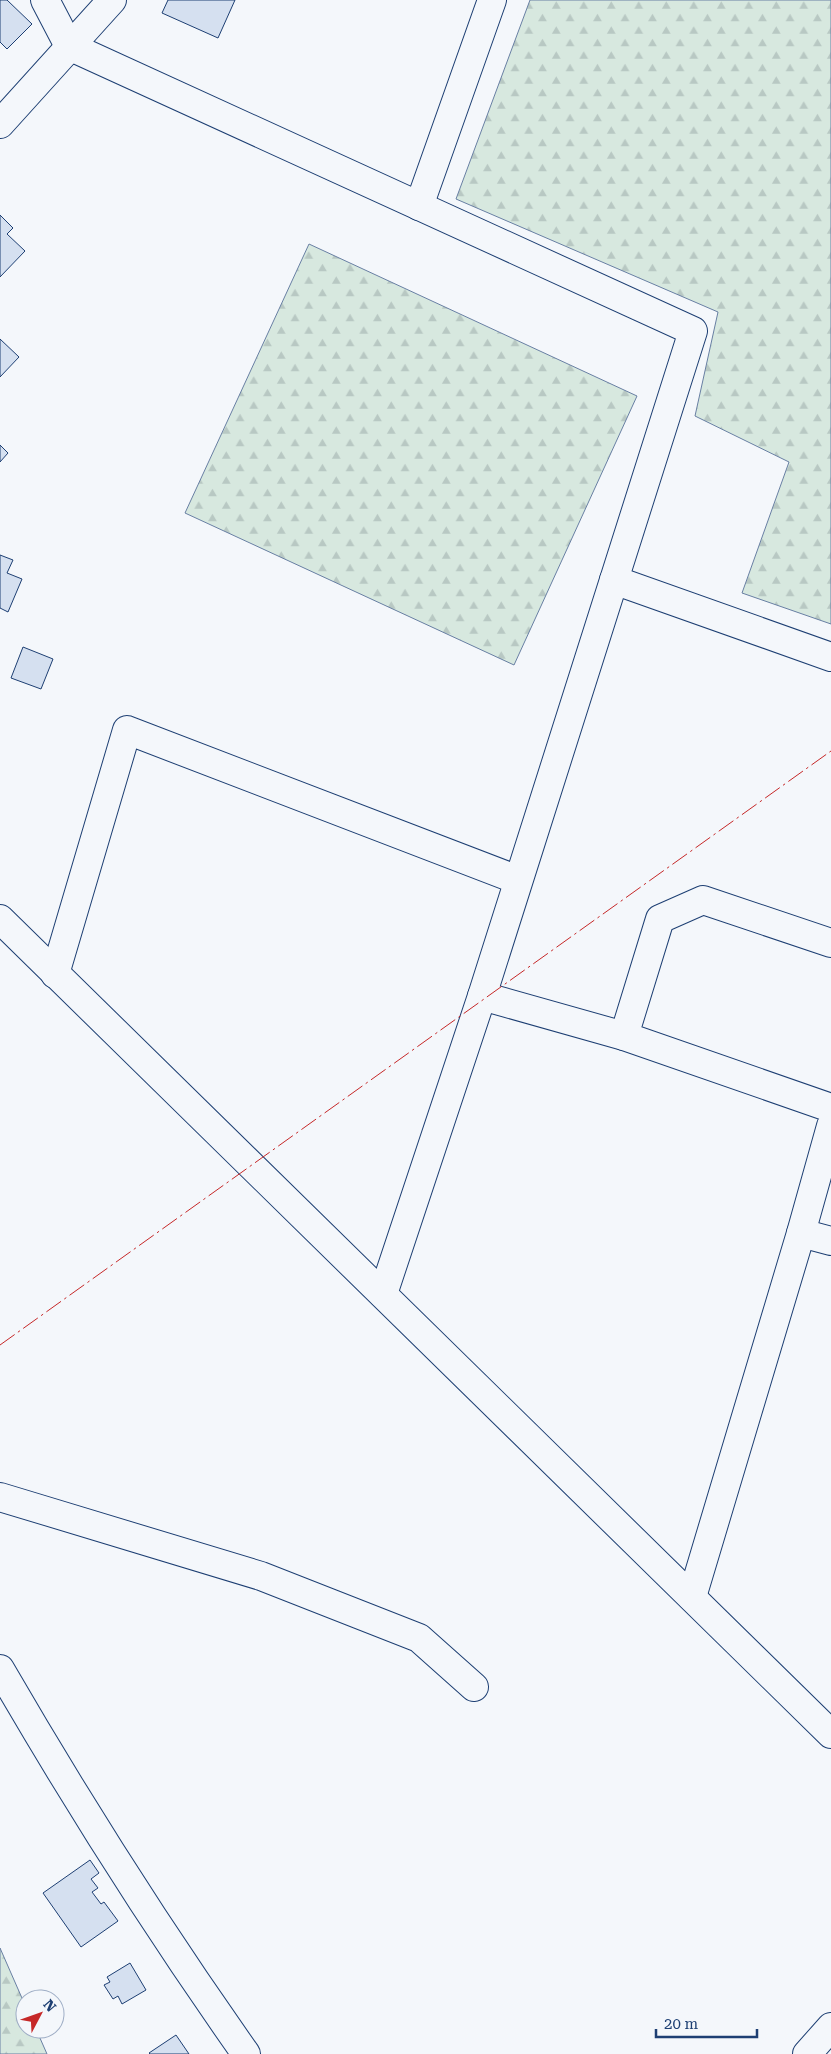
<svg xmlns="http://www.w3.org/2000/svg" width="831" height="2054" viewBox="0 0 831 2054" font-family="'Roboto Serif',serif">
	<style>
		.forest { fill: url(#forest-firs); stroke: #687fa3 }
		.building { fill: #d5e0f0; stroke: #1d3f73 }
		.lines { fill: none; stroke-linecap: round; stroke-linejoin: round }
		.street-casing { stroke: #1d3f73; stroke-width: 30 }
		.secondary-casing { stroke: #1d3f73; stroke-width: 30 }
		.street { stroke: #f4f7fb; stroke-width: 28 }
		.secondary { stroke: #f4f7fb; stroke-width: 28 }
		.power { stroke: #c62828; stroke-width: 1; stroke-dasharray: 18 4 2.5 4; stroke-linecap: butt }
	</style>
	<defs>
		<pattern id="forest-firs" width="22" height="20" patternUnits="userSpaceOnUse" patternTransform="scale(1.25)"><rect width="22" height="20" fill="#d7e8df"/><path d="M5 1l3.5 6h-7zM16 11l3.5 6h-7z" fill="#b8c8c3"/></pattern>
	</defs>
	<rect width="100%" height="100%" fill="#f4f7fb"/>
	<g class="forest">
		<polygon points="530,0 831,0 831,624 742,593 789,462 695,416 718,312 456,199"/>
		<polygon points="309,244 637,396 514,665 185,513"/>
		<polygon points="0,1948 25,2005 25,2029 36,2029 47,2054 0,2054"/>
	</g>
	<g class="building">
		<polygon points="0,0 7,0 32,24 7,49 0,42"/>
		<polygon points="168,0 235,0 218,38 162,13"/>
		<polygon points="0,215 13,228 7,234 25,251 0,277"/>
		<polygon points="0,339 19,357 0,377"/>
		<polygon points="0,445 8,453 0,462"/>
		<polygon points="0,555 13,560 7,573 22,579 8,612 0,608"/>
		<polygon points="23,647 53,659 41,689 11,678"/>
		<polygon points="90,1860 99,1873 91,1879 98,1888 92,1892 101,1904 104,1902 118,1921 81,1947 43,1893"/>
		<polygon points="130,1963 146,1990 122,2004 118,1996 113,1999 104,1985 110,1982 107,1977"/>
		<polygon points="176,2035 189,2054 150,2054 149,2053"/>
	</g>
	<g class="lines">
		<g class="street-casing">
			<g id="street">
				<polyline points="45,0 69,46 693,331 482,996 383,1294"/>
				<polyline points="419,206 492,0"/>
				<polyline points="614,580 831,657"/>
				<polyline points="0,919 831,1734"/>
				<polyline points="831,943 703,900 660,919 624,1036 831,1108"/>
				<polyline points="55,974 127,730 518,880"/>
				<polyline points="482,996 624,1036"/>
				<polyline points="801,1233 831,1241"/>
				<polyline points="0,1497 261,1576 419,1638 474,1687"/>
				<polyline points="692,1597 801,1233 831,1126"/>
				<polyline points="807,2054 831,2027"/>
			</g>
		</g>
		<g class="secondary-casing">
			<g id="secondary">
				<polyline points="0,124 112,0"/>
				<path d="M0,1669c77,133 157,259 246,385"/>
			</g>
		</g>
		<use href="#street" class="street"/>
		<use href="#secondary" class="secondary"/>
		<polyline class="power" points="0,1345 831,751"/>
	</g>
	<g transform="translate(40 2014) rotate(49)"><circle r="24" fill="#f4f7fb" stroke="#9eadc5"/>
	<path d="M0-4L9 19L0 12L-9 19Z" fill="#c62828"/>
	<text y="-8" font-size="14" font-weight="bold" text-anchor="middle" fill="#1d3f73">N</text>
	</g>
	<path d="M656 2029v8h101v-8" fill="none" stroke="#1d3f73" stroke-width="2.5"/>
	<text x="664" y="2029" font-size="15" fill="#1d3f73" stroke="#f4f7fb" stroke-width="4" paint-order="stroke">20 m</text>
</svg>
